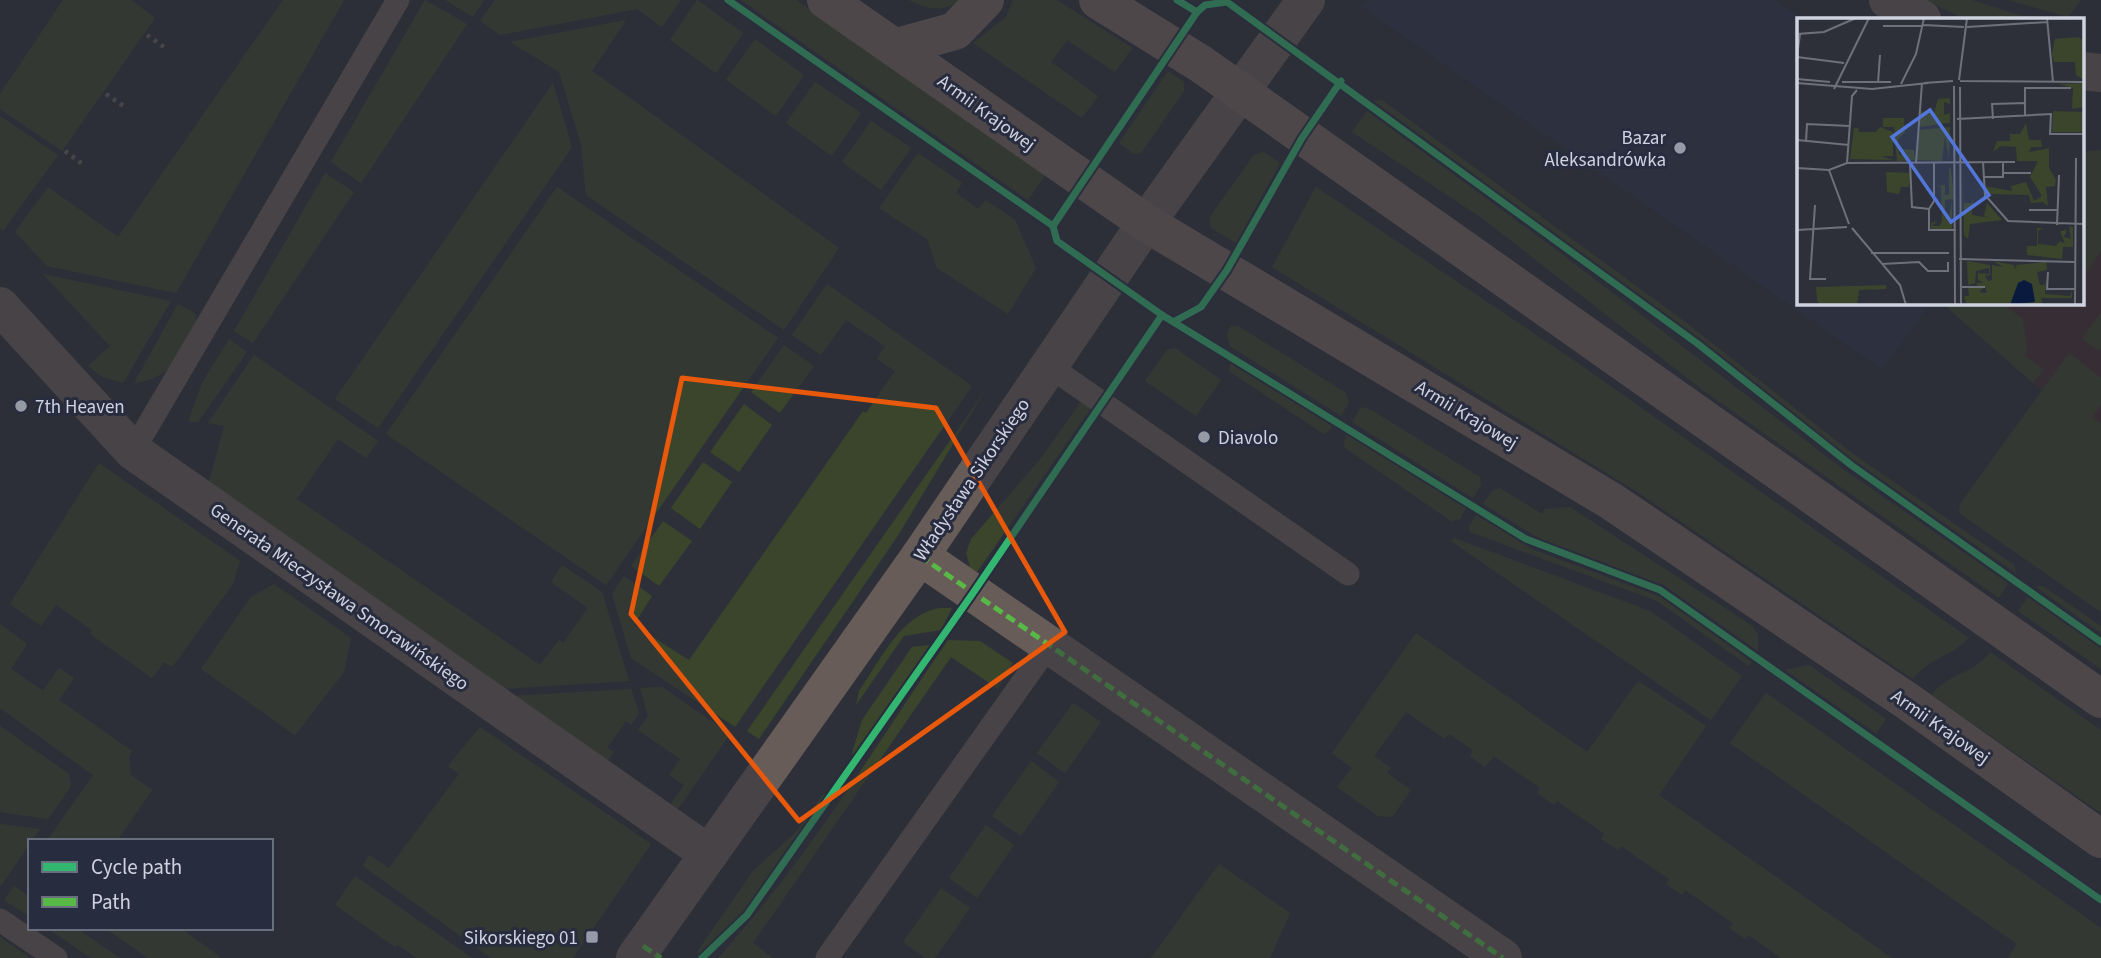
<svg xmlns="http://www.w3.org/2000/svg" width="2101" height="958" viewBox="0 0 2101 958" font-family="'Source Sans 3',sans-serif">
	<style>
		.built { fill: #2b3148 }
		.education { fill: #402e2f }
		.green { fill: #3b452c }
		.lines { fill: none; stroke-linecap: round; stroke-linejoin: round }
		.path { stroke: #686161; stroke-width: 4.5; stroke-dasharray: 3.5 5; stroke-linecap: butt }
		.service { stroke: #685c58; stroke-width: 23 }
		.minor { stroke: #685c58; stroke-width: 38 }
		.primary { stroke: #736560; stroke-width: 38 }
		.quiet { stroke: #58b947; stroke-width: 5; stroke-dasharray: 10 5; stroke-linecap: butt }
		.cycleway-casing { stroke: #272c3f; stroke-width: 11 }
		.cycleway { stroke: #33b770; stroke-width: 7 }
		.marked { fill: none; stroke: #e8590c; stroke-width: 5; stroke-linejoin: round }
		.poi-dot { fill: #969aa6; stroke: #272c3f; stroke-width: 2.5 }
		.labels { text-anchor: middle; stroke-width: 6; stroke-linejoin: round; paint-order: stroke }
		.street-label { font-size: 19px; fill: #cfd3e0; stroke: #272c3f }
		.poi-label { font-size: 19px; fill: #cfd3e0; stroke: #272c3f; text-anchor: end }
		.inset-road { fill: none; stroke: #6e717c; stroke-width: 2 }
		.view { fill: #5276da; fill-opacity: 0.15; stroke: #5276da; stroke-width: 3.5 }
		.inset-edge { fill: none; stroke: #cfd3e0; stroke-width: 3.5 }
	</style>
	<rect width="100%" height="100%" fill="#2d3039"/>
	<polygon class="built" points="1367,0 1773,0 1804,19 1798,19 1798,303 1931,303 1882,369 1362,7"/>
	<polygon class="education" points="2101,150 2101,442 1942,303 2082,303 2082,152"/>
	<g class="green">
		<polygon points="63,0 131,0 155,18 62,151 0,109 0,94"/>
		<polygon points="283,0 344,0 176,293 47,266 15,232 48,187 118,237"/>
		<polygon points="425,0 467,24 361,183 331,162"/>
		<polygon points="445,0 484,0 473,17"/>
		<polygon points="495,0 681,0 662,27 637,9 500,35 480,21"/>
		<polygon points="697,0 743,33 716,73 670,40"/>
		<polygon points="741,0 796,0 1046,174 1028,200"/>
		<path d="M909,0h51c-14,13 -35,9 -51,0z"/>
		<polygon points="1013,0 1057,0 1132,48 1115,72 1067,40 1051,62 1098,96 1082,118 973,43 1006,17"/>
		<polygon points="1926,0 1972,0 2031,19 1964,19"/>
		<polygon points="2008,0 2081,0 2068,17"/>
		<polygon points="626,20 592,71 839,248 784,330 586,195 581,144 559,72 510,42"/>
		<polygon points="755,39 804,75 776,116 726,80"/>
		<polygon points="1168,71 1184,82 1184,91 1141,153 1134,154 1119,143"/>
		<polygon points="815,82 861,113 832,156 786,123"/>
		<polygon points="553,83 572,147 378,428 335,399"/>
		<polygon points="1382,100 1680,318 1852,453 2014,565 2016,573 1843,453 1679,324 1374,101"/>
		<polygon points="1367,111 1551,246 1844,470 2008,583 1999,598 1704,391 1482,218 1352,132"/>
		<polygon points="0,116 58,155 3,231 0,228"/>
		<polygon points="871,121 911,148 881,190 842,162"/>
		<polygon points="2101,150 2101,251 2082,278 2082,152"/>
		<polygon points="1263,152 1280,163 1236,243 1211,228 1209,218 1254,155"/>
		<polygon points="918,153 962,183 956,193 978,209 986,200 1015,220 1036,268 1008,314 937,268 927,239 879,208"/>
		<polygon points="325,173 354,192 253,343 234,331"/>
		<polygon points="557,187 778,338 606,585 386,434"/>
		<path d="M1316,187l253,170 400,281c-17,18 -42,21 -56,41l-274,-186 -367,-226z"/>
		<polygon points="43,274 171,301 123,383 101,376 88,366 110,346"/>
		<polygon points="827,284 972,386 735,727 631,658 612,594 624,576 652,596 634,625 689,660 863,411 866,413 895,371 877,359 885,346 846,320 821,355 792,335"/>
		<polygon points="1942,303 2001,303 2023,319 2027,351 2024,355 2043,370 2033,383"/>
		<path d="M178,304l18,10c1,32 -29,67 -62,69z"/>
		<polygon points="2101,312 2101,348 2099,351 2082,339"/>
		<polygon points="1231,326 1238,326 1346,393 1349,402 1341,416 1230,346 1227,333"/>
		<polygon points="229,339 247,352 198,422 188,422 202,383"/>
		<polygon points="784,345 814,366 780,413 751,392"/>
		<polygon points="1175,348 1221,380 1196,416 1145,381 1167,350"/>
		<polygon points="2069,353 2101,378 2101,404 2092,417 2101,424 2101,612 1959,513 1960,504"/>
		<polygon points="254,355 378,441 366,458 338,439 297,499 540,665 559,640 563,643 588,608 551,582 562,565 602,592 629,681 501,689 207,490 224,426 208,423"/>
		<polygon points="1231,361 1334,426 1324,434 1229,371"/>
		<polygon points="986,389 899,534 759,739 747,731"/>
		<polygon points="1080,403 1093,405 973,578 966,553 971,539 1042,457"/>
		<polygon points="744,404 772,425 739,472 710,452"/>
		<polygon points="1366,407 1480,477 1481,485 1473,498 1352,422 1360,409"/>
		<polygon points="1346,433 1466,508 1460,519 1451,521 1344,447"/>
		<polygon points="703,462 732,482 700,529 671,508"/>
		<polygon points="99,463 240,561 233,584 172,667 164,662 152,678 90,634 92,630 56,605 41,626 10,604"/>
		<polygon points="1500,488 1542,514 1545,509 1570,507 1751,625 1758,635 1758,651 1664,585 1542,540 1483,504 1493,490"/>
		<polygon points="1476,515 1534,550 1661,597 1752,662 1749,666 1657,601 1470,532 1469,526"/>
		<polygon points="663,521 692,541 659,586 631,566"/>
		<polygon points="1454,538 1650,611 1742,676 1711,720 1451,541"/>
		<polygon points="274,584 351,638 344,672 295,735 201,669 251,597"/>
		<polygon points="2043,586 2101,626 2101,633 2036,587"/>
		<polygon points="2028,597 2101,648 2101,669 2018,611"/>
		<path d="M940,608h12l-11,22 -37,6 -48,69 3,-14c21,-30 42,-77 81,-83z"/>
		<polygon points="0,624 27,644 11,669 43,691 59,668 74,678 59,700 132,751 129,757 131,775 152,790 117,841 47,841 93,775 0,708"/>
		<polygon points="1416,633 1587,752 1638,681 1706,726 1659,795 1892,958 1782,958 1748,935 1745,939 1730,928 1733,923 1685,890 1682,895 1666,884 1669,879 1621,846 1618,850 1601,839 1605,834 1557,801 1554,805 1537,793 1540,788 1494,756 1485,767 1470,756 1473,750 1449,734 1445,739 1406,712 1374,756 1391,768 1387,773 1411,790 1392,817 1378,816 1337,787 1352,768 1332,753"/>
		<path d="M948,640l32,1 33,22 -15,26 -47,-32 -198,286 20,15h-55c88,-96 156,-210 230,-318z"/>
		<polygon points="930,645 855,757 852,753 862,720 912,647"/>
		<path d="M1990,652l111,78v83l-169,-118c15,-22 42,-20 58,-43z"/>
		<polygon points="1809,665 1886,719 1876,733 1785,670"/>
		<polygon points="662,687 730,734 678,809 671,804 684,785 669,775 680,759 638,730 648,716 640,688"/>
		<polygon points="631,689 639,713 631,725 626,721 607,748 614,752 607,762 511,696"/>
		<polygon points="1766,693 2101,928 2101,958 2008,958 2017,944 1730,743"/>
		<polygon points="1073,703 1101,722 1065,773 1037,753"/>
		<polygon points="0,726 69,774 71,786 48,819 0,812"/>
		<polygon points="480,727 651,844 573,958 491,958 363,866 369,855 389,868 459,774 448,766"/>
		<polygon points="1031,761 1059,782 1021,836 992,816"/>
		<polygon points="824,794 829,796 734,924 699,954 697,952 753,871 795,833"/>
		<polygon points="0,824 40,829 0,887"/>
		<polygon points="986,825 1014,845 977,898 949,878"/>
		<polygon points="1219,864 1290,913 1270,958 1151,958"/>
		<polygon points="355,876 472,958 417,958 398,945 395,947 335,905"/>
		<polygon points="14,886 30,897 30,917 4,900"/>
		<polygon points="941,888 970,908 935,958 926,958 903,942"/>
		<polygon points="47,928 76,928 120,958 91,958"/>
		<polygon points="105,928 180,928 222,958 148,958"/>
		<polygon points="0,937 30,958 0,958"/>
	</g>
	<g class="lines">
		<g class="path">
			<polyline points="147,35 167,49"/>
			<polyline points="106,94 125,107"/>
			<polyline points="65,151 85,166"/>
		</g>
		<g class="service">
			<polyline points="1049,366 1348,574"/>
			<polyline points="133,451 398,0"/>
			<polyline points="0,920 56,958"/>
			<polyline points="827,958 1049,645"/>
		</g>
		<g class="minor">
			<polyline points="1888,0 1922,19"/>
			<polyline points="2082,71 2101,73"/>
			<polyline points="0,306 133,451 709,854"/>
			<polyline points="920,556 1503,958"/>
			<polyline points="635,958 920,556 1146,223 1306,0"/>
		</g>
		<g class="primary">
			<polyline points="826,0 1146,223 1611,501 1910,703 2101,839"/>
			<polyline points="1098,0 1201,64 2101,699"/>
			<polyline points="897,47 955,31 985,0"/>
		</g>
		<g class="quiet">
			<polyline points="920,556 1503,958"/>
			<polyline points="643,946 661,958"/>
		</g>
		<g class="cycleway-casing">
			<g id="cycleway">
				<polyline points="728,0 1053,226 1057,241 1162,315 1526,539 1660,590 2101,900"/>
				<polyline points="1177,0 1197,12 1205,5 1227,2 1698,344 1851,465 2101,642"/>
				<polyline points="1053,226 1197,12"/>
				<polyline points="1175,321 1201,307 1227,270 1302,138 1341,81"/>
				<polyline points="702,958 747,915 973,593 1162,315"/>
			</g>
		</g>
		<use href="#cycleway" class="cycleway"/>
	</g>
	<path d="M0 0H2101V958H0ZM682,378l254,30 129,224 -266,189 -168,-207z" fill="#2d3039" fill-opacity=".55" fill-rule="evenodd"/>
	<path class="marked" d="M682,378l254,30 129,224 -266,189 -168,-207z"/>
	<g class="poi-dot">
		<circle cx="1680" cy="148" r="7"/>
		<circle cx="21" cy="406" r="7"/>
		<circle cx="1204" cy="437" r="7"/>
		<rect x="585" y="930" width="14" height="14" rx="3.5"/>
	</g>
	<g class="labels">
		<g class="street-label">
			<text transform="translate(987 112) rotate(36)" y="7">Armii Krajowej</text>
			<text transform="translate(1467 414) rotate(31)" y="7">Armii Krajowej</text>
			<text transform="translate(971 479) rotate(-56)" y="7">Władysława Sikorskiego</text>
			<text transform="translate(340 596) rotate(35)" y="7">Generała Mieczysława Smorawińskiego</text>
			<text transform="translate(1941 726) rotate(35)" y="7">Armii Krajowej</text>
		</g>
		<g class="poi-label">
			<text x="1666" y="144">Bazar<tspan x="1666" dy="22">Aleksandrówka</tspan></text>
			<text x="35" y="413" text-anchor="start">7th Heaven</text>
			<text x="1218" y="444" text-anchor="start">Diavolo</text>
			<text x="578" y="944">Sikorskiego 01</text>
		</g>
	</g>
	<g transform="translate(1797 18)">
		<rect width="287" height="287" fill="#2d3039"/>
		<path d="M282,19l4,4 1,39 -8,-5 -1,-13h-21l-2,-8 3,-15zM287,65v24l-12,2 1,-21 -14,-4zM153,80v6l-6,-2v13l6,-2v10l-31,4 2,-16 13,2 4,-14zM256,93l31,1v20h-32zM86,100h21l1,14 -7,7v9l2,8 3,-7 11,1 1,10 -18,1 -3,-34h-11zM229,105l3,17h12l1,7h-11l-2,5 20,-4v20l7,12 -1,6 -9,1 2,19 -5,-4 -12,1 -2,-8 -42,-1 -3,-8 28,5 -1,-5 15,-4 8,19 8,-5 -12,-19 8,-16h-21l-1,-14 -15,-1 -8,6 4,-11h13v-7h-12h22zM83,109l13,5v24h-12l12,4 -43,-1 4,-31h5l-1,4h18zM153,109l-1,32 -4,-23 -3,25 -25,-1 2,-30zM152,149l2,2 3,30 -9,1v17l4,1 3,-17v29l-21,-1v-6l6,-2 -5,5h7l3,-4 -1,-35 -5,-1 9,-1v10h4zM166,150l1,35h8l2,-7 -1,7 5,1 -6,2v9l18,3 -6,-2 3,-13 15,17 -32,4 -2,15 -4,-4zM89,154l24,1 -1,14h-8l-2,7 -12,-2zM272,208l4,1v20h-10l-1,12 -35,-4v-9h10v-18h6l-5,3v13l18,2 4,-5 5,3 -5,-13 7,-1 -3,7 7,2zM170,243l23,4v10l-5,1 3,5 4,-1v-15l11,2 -10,-6 21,4 1,4 2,-4 29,-3 1,8 -10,2 3,13h5l2,-12 -2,21 25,2 2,-6v8h-31l2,7h-76l-3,-9h5l-1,-8h15l-4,4 8,1 -2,-7h-7l-2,-3h8l-6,-3v-7l11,1v-6l-13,3 -1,12 -7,2zM89,267v4l-27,1 -2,15h-37l-3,-5 -1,-13z" fill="#3b452c"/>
		<path d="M227,262l8,4 3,18 -25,3 8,-22z" fill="#0a1a3e"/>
		<path class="inset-road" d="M250,0l6,64M126,7l41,2M86,8h40M170,9l81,-5M0,16l27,-2 32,-14M0,39l47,6M0,39l3,-23M0,61l33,3M162,62l8,-62M163,63l124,1M45,64h49M0,65l75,6 56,-6M81,65l2,-28M127,65l29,-2M104,66l15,-30 8,-36M157,68l1,219M163,69l1,218M37,71l35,-71M228,85v-15h46M160,101l94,-5 -1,20h34M196,101l-1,-15 33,-1v13M0,122l52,5M9,124l1,-18 43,2M186,144l2,33 23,26 76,3M50,145l5,-67 5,-6M113,145l2,44 17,2 5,-8v-38M119,145l6,-80M0,150l32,2 18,-7 168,-1M32,152l20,54M206,155h28M186,159h20v-15M18,187l-5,74h16M132,191v21h27M232,192h28M260,207l2,-50M55,210l48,57 6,20M0,212l50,-3M74,235h78M162,241l116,3M85,246l37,-2 9,9h20v-9M251,254l-1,17h28M165,269h23M278,287l1,-147"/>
		<path class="view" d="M133,92l59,85 -38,27 -59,-85z"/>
		<rect width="287" height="287" class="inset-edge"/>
	</g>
	<rect x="28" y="839" width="245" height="91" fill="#272c3f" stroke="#6a6f7f" stroke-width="2"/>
	<rect x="42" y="862" width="35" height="10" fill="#33b770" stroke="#6a6f7f" stroke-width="2"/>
	<text x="91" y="874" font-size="21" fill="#cfd3e0">Cycle path</text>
	<rect x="42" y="897" width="35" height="10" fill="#58b947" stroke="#6a6f7f" stroke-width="2"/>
	<text x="91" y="909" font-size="21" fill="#cfd3e0">Path</text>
</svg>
